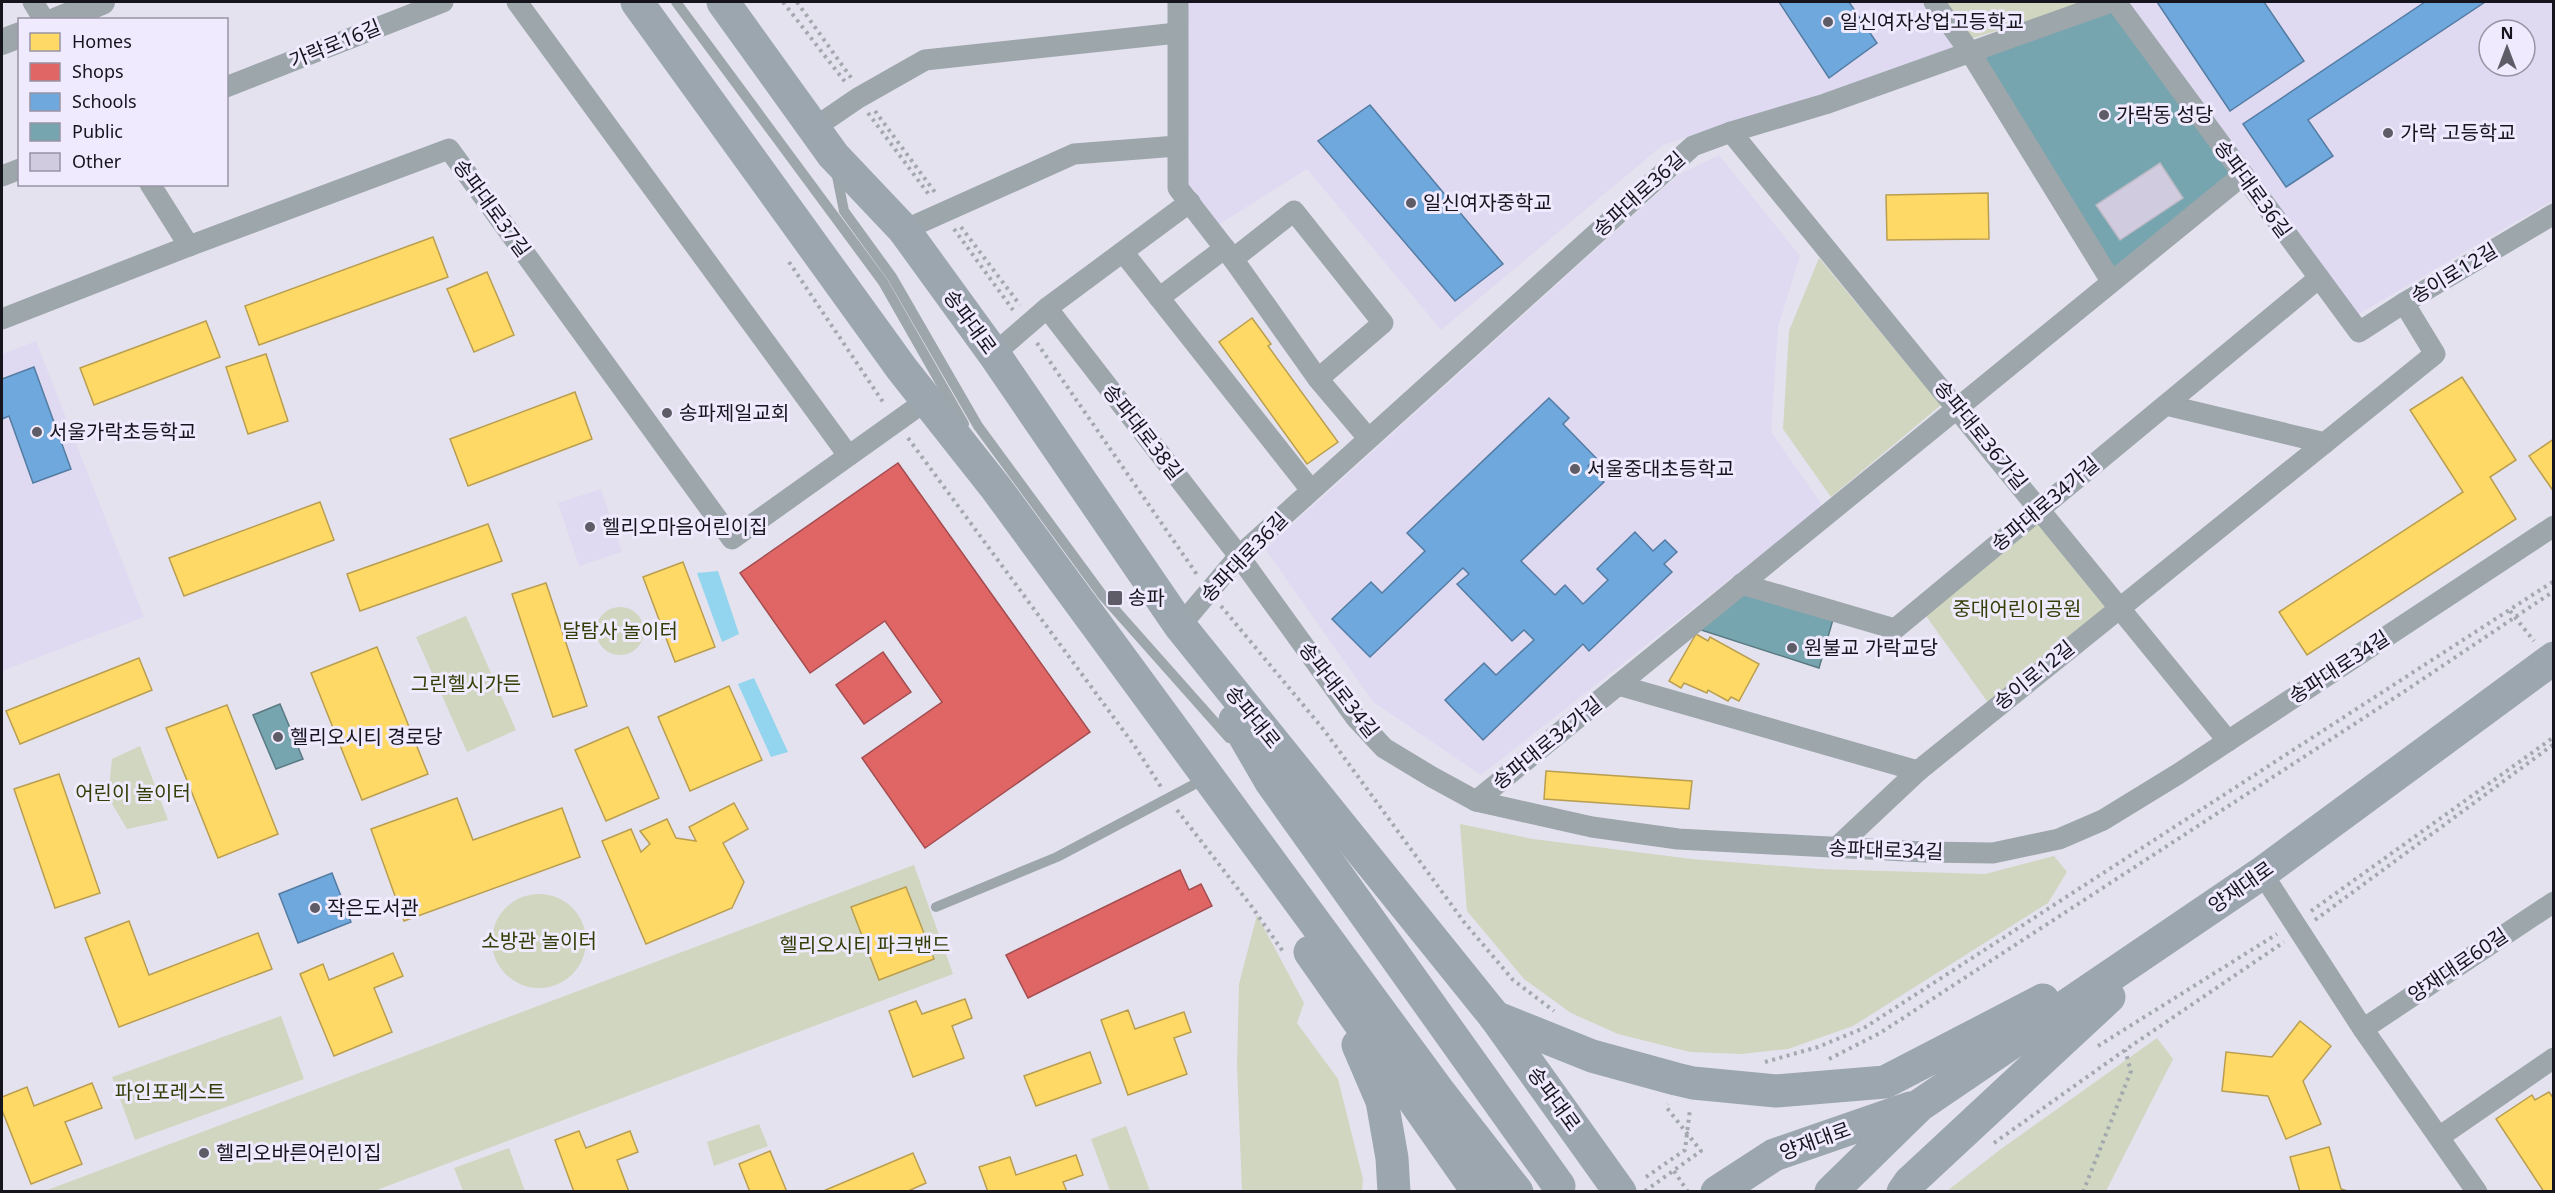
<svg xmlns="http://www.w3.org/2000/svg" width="2555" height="1193" viewBox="0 0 2555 1193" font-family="'Noto Sans','Noto Sans KR',sans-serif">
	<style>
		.built { fill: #dfdaf1; fill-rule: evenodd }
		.green { fill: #d0d6bf }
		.water { fill: #93d4ee }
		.homes { fill: #ffd966; stroke: #b99e50; stroke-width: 1.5 }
		.shops { fill: #e06666; stroke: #a34d50; stroke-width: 1.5 }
		.schools { fill: #6fa8dc; stroke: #547ca3; stroke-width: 1.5 }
		.public { fill: #76a5af; stroke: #597a83; stroke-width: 1.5 }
		.building { fill: #d0cbdf; stroke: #bbb9c4; stroke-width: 1.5 }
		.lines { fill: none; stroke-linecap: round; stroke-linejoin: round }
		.path { stroke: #a4a9af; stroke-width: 4; stroke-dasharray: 3 4.5; stroke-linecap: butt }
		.service { stroke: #9ca6ab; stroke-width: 10 }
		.minor { stroke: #9ca6ab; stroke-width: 21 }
		.tertiary { stroke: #9ca6ab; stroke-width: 26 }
		.primary { stroke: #9ba6ae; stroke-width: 33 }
		.poi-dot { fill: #5e5c66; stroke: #efeafe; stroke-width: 2 }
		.labels { text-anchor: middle; stroke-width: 6; stroke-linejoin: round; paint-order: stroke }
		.poi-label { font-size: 20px; fill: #16141d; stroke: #efeafe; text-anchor: start }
		.street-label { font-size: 20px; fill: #16141d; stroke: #efeafe }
		.park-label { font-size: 20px; fill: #333f06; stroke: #efeafe }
	</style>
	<rect width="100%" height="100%" fill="#e5e2ef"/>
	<g class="built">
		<polygon points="1186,2 1924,2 1958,49 1663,145 1441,330 1307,169 1215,227 1185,192"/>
		<path d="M2125,2h428v198l-196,115zM2489,30h36v36h-36z"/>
		<polygon points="1719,155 1800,256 1778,327 1771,432 1823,506 1481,775 1373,702 1265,549 1678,175"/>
		<polygon points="36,341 144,617 2,671 2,354"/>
		<polygon points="601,489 622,552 579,566 558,503"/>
	</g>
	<g class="green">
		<polygon points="1943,2 2089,2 1970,39"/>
		<polygon points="1819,258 1941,405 1831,497 1783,429 1789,331"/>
		<polygon points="2039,518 2110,604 1989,704 1924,613"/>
		<circle cx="620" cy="631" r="24"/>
		<polygon points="466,616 516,730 467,752 416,637"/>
		<polygon points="140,746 168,820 127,829 108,797 112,759"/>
		<polygon points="1460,824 1533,839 1692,859 1820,869 1985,874 2054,856 2067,872 2048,903 1853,1026 1788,1049 1741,1054 1690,1052 1618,1034 1571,1013 1524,979 1467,911"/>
		<polygon points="914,865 953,974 374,1191 42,1192"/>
		<circle cx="539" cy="941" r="47"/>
		<polygon points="1257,915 1304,1003 1297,1023 1338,1079 1363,1179 1362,1191 1242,1191 1237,1065 1239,984"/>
		<polygon points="281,1016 304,1079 135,1140 112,1077"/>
		<polygon points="2157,1038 2173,1059 2106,1191 1947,1191 2001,1149"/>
		<polygon points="759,1124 768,1146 714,1166 707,1142"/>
		<polygon points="1126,1126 1150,1191 1110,1191 1091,1139"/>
		<polygon points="509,1148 525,1191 463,1191 454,1168"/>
	</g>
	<g class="water">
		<polygon points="718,571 739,634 722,642 697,573"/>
		<polygon points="754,678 788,752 771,757 738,684"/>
	</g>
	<g class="homes">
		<polygon points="1988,193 1989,239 1887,240 1886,195"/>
		<polygon points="433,237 448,277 259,345 245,306"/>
		<polygon points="487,272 514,335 474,352 447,289"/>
		<polygon points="1252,318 1271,344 1268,346 1338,442 1307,464 1219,342"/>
		<polygon points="206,321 220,357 94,405 80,368"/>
		<polygon points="266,354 288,421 248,434 226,367"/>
		<polygon points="2462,377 2516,460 2490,477 2516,519 2307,655 2279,612 2463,492 2410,410"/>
		<polygon points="575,392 592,439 468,486 450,439"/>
		<polygon points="2554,439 2554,492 2529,456"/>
		<polygon points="320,502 334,540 184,596 169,558"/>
		<polygon points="488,524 502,561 360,611 347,574"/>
		<polygon points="683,562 715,647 675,662 643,577"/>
		<polygon points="546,583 587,706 553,717 512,594"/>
		<polygon points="1696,634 1708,641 1710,637 1759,664 1739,701 1731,697 1728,701 1708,690 1707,693 1684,683 1681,688 1669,681"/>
		<polygon points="377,647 428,774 362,800 311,673"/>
		<polygon points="139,658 152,690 20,744 6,711"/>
		<polygon points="729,686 762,760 690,791 658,717"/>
		<polygon points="227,705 278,834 218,858 166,728"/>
		<polygon points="628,727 659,798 606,821 575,750"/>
		<polygon points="1546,771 1692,781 1689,809 1544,799"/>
		<polygon points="59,774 100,893 55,908 14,789"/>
		<polygon points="457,798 473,840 562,808 580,857 404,921 371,829"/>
		<polygon points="734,803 748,829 723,843 744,882 732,908 646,944 602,841 631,829 641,852 650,844 640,831 667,819 676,838 696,841 689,827"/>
		<polygon points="906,887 934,959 879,980 851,907"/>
		<polygon points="129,921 149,975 258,933 272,969 119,1027 85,938"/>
		<polygon points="393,953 403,976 374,988 392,1032 334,1056 300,974 323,964 329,980"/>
		<polygon points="965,999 972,1018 952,1026 964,1058 913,1077 889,1011 916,1001 922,1014"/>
		<polygon points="1128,1010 1135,1029 1184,1012 1191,1032 1174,1038 1187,1074 1128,1095 1101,1020"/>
		<polygon points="2300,1021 2331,1046 2303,1081 2321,1124 2286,1139 2268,1096 2222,1091 2226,1052 2272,1057"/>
		<polygon points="1090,1052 1101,1083 1036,1106 1024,1076"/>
		<polygon points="92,1083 102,1108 65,1122 82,1164 31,1184 2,1110 2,1097 27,1087 34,1106"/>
		<polygon points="2549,1092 2554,1099 2554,1192 2544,1192 2496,1119 2532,1095 2535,1100"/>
		<polygon points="579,1131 586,1148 630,1131 638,1152 617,1160 629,1192 574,1192 555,1140"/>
		<polygon points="2329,1147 2341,1189 2351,1192 2300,1192 2290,1157"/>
		<polygon points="770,1151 787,1192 750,1192 739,1164"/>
		<polygon points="913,1153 926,1183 906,1192 821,1192"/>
		<polygon points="1076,1155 1083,1175 1063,1182 1067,1192 988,1192 979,1167 1010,1157 1016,1175"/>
	</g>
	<g class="shops">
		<polygon points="898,463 1090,732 925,848 862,758 942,702 885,621 810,673 740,573"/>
		<polygon points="883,652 911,692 864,724 836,685"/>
		<polygon points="1180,870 1189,890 1201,884 1212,906 1028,998 1006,955"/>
	</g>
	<g class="schools">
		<polygon points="1779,2 1849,2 1877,43 1829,78"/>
		<polygon points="2157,2 2264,2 2304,61 2230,111"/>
		<polygon points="2425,2 2485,2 2308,120 2333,156 2286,187 2243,124"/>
		<polygon points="1370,105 1503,264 1455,301 1318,141"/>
		<polygon points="34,367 71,469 33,483 9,416 2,419 2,379"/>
		<polygon points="1549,398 1569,418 1563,424 1596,458 1588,466 1604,482 1521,561 1555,595 1565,585 1583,604 1608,580 1597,569 1635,532 1653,551 1665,540 1677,552 1664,564 1672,572 1589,651 1583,644 1483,740 1445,700 1484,663 1496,675 1534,640 1524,630 1512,641 1457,584 1469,574 1463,568 1370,657 1332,619 1371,582 1382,593 1425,551 1407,533"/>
		<polygon points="332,873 351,922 298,943 279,894"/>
	</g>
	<g class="public">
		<polygon points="2113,9 2234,173 2114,270 1981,57"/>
		<polygon points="1746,590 1834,616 1819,668 1698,629"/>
		<polygon points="280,704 303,759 276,769 253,715"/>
	</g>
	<polygon class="building" points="2160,163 2183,198 2120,240 2096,205"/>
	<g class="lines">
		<g class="path">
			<polyline points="783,2 846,83"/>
			<polyline points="797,2 852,79"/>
			<polyline points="875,111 937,195"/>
			<polyline points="868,113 930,196"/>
			<polyline points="961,227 1020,305"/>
			<polyline points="954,229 1013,310"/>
			<polyline points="789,262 885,405"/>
			<polyline points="1037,343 1198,576"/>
			<polyline points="908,438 1134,745 1161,787"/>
			<polyline points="1221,606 1324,730 1464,922 1513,980 1554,1011"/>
			<polyline points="2510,611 2534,641"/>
			<polyline points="1177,810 1252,907 1284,953"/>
			<polyline points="2311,911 2554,737"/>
			<polyline points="2315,920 2554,744"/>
			<polyline points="2098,1046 2277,934"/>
			<polyline points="1829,1059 1880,1033 2405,691 2554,591"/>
			<polyline points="1765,1062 1818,1047 1864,1028 2554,581"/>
			<polyline points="1994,1143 2125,1050 2284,942"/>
			<polyline points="1674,1171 1688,1192"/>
			<polyline points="1646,1177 1685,1150 1690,1109"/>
			<polyline points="1645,1191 1701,1151 1667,1108 1668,1104"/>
			<polyline points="2083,1192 2131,1071 2125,1050"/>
		</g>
		<g class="service">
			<polyline points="676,2 883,282 964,424"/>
			<polyline points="836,171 844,211 892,277 978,426 1103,596 1229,738"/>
			<polyline points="936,907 1057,857 1193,785"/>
		</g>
		<g class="minor">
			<polyline points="33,2 44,20"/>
			<polyline points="517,2 848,455"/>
			<polyline points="1178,2 1178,188 1233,259 1318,379 1368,438"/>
			<polyline points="1934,2 1970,52 2111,281"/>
			<polyline points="2116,2 2359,332 2404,303 2554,214"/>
			<polyline points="226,87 443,2"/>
			<polyline points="814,128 858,98 925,60 1177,33"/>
			<polyline points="1731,132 2228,741"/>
			<polyline points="2,176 20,169"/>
			<polyline points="150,184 189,246"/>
			<polyline points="904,230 1074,154 1177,146"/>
			<polyline points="1123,252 1311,490"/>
			<polyline points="1233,259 1294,211 1383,323 1318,379"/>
			<polyline points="1159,298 1225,248"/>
			<polyline points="1047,308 1239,556 1356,718 1384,748 1432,777 1476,801 1592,827 1678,839 1924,852 1993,853 2059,839 2103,820 2178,774 2554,526"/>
			<polyline points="2,319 189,246 449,149 732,539 927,400"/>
			<polyline points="994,354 1047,308 1190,202"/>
			<polyline points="2166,405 2325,443"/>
			<polyline points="1741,584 1895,629 2319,278"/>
			<polyline points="1180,626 1239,556 1693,146 1731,132 1825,104 2111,2"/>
			<polyline points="1618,685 1918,771"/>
			<polyline points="1476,801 2243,175"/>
			<polyline points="1836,848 1918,771 2435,354 2404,303"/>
			<polyline points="2262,873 2363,1029 2477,1192"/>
			<polyline points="2363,1029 2554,902"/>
			<polyline points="2439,1137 2554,1058"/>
		</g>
		<g class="tertiary">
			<polyline points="57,20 102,2"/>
			<polyline points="2,42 20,35"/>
		</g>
		<g class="primary">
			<polyline points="637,2 902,369 996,488 1440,1093 1517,1192"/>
			<polyline points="723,2 833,155 904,230 994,354 1180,626 1495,1017 1620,1192"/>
			<polyline points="1235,720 1271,782 1559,1186"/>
			<polyline points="1310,952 1478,1192"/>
			<polyline points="1495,1017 1592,1056 1676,1079 1693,1083 1776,1091 1885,1082 2043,1000"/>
			<polyline points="1358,1045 1382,1101 1392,1158 1394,1192"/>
			<polyline points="1717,1192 1774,1155 1910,1108"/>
			<polyline points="1831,1192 1920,1105 2262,873 2554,658"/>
			<polyline points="1903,1192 1910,1182 2109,997"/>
		</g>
	</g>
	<g class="poi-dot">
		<circle cx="1828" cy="22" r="6"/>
		<circle cx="2104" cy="115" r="6"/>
		<circle cx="2388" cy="133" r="6"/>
		<circle cx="1411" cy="203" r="6"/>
		<circle cx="667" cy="413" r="6"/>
		<circle cx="37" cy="432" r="6"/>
		<circle cx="1575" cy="469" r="6"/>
		<circle cx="590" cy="527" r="6"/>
		<rect x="1107" y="590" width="16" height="16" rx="3"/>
		<circle cx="1792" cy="648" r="6"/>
		<circle cx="278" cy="737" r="6"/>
		<circle cx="315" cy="908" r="6"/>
		<circle cx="204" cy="1153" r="6"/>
	</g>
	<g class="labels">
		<g class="poi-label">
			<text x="1840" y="29">일신여자상업고등학교</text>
			<text x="2116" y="122">가락동 성당</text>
			<text x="2400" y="140">가락 고등학교</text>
			<text x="1423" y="210">일신여자중학교</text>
			<text x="679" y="420">송파제일교회</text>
			<text x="49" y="439">서울가락초등학교</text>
			<text x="1587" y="476">서울중대초등학교</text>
			<text x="602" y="534">헬리오마음어린이집</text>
			<text x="1128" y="605">송파</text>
			<text x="1804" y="655">원불교 가락교당</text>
			<text x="290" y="744">헬리오시티 경로당</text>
			<text x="327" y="915">작은도서관</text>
			<text x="216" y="1160">헬리오바른어린이집</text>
		</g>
		<g class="street-label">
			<text transform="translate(335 44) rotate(-22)" y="7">가락로16길</text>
			<text transform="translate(2253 189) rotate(54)" y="7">송파대로36길</text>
			<text transform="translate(1639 194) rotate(-42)" y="7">송파대로36길</text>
			<text transform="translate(492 208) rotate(54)" y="7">송파대로37길</text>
			<text transform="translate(2454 273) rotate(-31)" y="7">송이로12길</text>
			<text transform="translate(970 322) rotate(54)" y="7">송파대로</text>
			<text transform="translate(1143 432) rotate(52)" y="7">송파대로38길</text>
			<text transform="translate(1981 435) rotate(51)" y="7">송파대로36가길</text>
			<text transform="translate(2045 504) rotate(-40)" y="7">송파대로34가길</text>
			<text transform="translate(1244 557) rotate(-46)" y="7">송파대로36길</text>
			<text transform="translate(2339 667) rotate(-33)" y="7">송파대로34길</text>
			<text transform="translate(2034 675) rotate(-39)" y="7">송이로12길</text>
			<text transform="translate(1339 690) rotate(52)" y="7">송파대로34길</text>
			<text transform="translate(1253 717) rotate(51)" y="7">송파대로</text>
			<text transform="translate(1547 743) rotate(-39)" y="7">송파대로34가길</text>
			<text transform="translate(1886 850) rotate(2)" y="7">송파대로34길</text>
			<text transform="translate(2241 887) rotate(-35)" y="7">양재대로</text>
			<text transform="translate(2458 965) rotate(-34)" y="7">양재대로60길</text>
			<text transform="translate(1554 1099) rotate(54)" y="7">송파대로</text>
			<text transform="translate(1815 1141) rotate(-20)" y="7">양재대로</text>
		</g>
		<g class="park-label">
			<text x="2017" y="616">중대어린이공원</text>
			<text x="620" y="638">달탐사 놀이터</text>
			<text x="466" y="691">그린헬시가든</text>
			<text x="133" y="800">어린이 놀이터</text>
			<text x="539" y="948">소방관 놀이터</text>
			<text x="865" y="952">헬리오시티 파크밴드</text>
			<text x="170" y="1099">파인포레스트</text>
		</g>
	</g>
	<rect width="2555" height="1193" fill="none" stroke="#16141d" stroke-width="6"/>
	<rect x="18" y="18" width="210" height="168" fill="#efeafe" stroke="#9894a4" stroke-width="1.5"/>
	<rect x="30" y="33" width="30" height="18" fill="#ffd966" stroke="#9894a4" stroke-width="1.5"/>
	<text x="72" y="48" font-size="18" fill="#16141d">Homes</text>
	<rect x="30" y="63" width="30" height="18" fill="#e06666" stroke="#9894a4" stroke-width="1.5"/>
	<text x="72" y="78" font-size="18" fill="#16141d">Shops</text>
	<rect x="30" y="93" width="30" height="18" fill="#6fa8dc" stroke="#9894a4" stroke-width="1.5"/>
	<text x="72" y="108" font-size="18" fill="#16141d">Schools</text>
	<rect x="30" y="123" width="30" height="18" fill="#76a5af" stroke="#9894a4" stroke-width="1.5"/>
	<text x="72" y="138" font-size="18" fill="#16141d">Public</text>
	<rect x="30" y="153" width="30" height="18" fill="#d0cbdf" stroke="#9894a4" stroke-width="1.5"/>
	<text x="72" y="168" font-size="18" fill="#16141d">Other</text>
	<g transform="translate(2507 48)"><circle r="28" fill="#efeafe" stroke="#9894a4" stroke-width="1.5"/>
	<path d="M0-4.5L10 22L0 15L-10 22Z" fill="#5e5c66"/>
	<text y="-9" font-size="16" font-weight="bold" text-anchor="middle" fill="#16141d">N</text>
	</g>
</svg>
